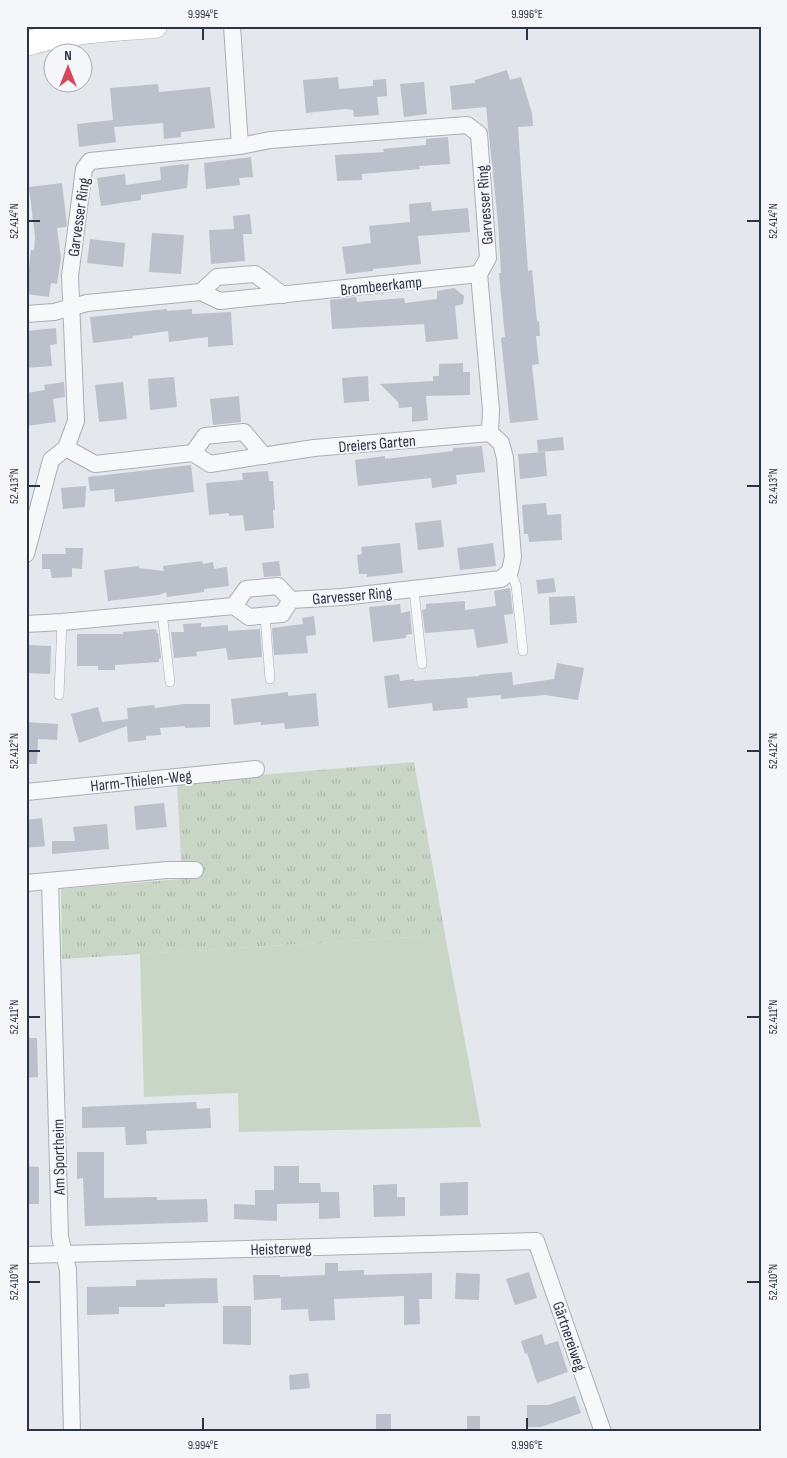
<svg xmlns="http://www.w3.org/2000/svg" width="787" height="1458" viewBox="0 0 787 1458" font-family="'Sofia Sans Condensed',sans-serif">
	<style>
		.grass { fill: url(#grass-tufts) }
		.pitch { fill: #c9d6c5 }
		.building { fill: #bbc0ca }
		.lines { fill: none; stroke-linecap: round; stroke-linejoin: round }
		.lane-casing { stroke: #a9aeb7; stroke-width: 10 }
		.street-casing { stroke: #a9aeb7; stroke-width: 18 }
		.secondary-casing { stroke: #a9aeb7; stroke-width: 25 }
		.lane { stroke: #f7f8fa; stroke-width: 9 }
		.street { stroke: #f7f8fa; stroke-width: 16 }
		.secondary { stroke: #fff; stroke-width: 24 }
		.ticks { fill: none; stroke: #2b3445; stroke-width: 2 }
		.labels { text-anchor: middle; stroke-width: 4; stroke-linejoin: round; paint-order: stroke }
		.street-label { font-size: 16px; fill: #2b3445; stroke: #f4f6f9 }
		.neatline { fill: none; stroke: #2b3445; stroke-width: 2 }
		.ticks-label { font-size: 12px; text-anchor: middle; fill: #2b3445 }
	</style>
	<defs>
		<pattern id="grass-tufts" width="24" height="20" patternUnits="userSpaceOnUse" patternTransform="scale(1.25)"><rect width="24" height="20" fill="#c9d6c5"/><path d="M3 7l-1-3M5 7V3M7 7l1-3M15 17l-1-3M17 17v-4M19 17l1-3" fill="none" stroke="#adb8ab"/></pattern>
	</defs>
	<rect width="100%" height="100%" fill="#e4e7ec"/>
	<polygon class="grass" points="414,762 445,935 62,959 61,889 182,879 177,782"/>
	<polygon class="pitch" points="445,935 481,1127 239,1132 238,1093 144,1097 140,954"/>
	<g class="building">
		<polygon points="507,70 510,80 521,77 532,113 533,126 518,127 528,271 532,270 537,322 539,321 540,336 536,336 539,364 532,365 538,420 510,423 501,338 505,337 499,273 501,273 498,223 486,107 452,110 450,86 475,83 475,80"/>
		<polygon points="338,77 339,89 373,86 373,80 386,79 387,96 377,97 379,115 354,117 353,110 345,109 306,113 303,80"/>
		<polygon points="424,82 427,114 404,117 400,84"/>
		<polygon points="158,84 159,92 210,87 215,128 181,132 181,137 164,139 163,123 114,127 116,142 79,147 77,124 113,120 110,88"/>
		<polygon points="448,137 450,164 419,166 420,169 362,174 362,180 337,181 335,155 384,152 383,149 426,145 426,139"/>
		<polygon points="251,157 253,177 239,178 240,185 206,189 204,163"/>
		<polygon points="184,164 184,165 189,164 187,188 141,195 141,200 101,206 97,178 125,174 126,185 161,180 160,167"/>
		<polygon points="62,183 67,225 66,227 57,228 61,258 57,284 51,283 49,297 26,294 31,250 34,250 35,237 29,187"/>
		<polygon points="431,202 432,211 468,208 470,232 418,236 421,264 373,269 373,271 346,274 342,247 371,243 369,226 410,222 409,204"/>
		<polygon points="250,214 252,234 243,234 245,261 211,264 209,230 234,229 233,216"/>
		<polygon points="152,233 184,235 181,274 149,272"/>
		<polygon points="90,239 125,243 123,267 87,263"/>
		<polygon points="454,288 464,296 463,304 455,306 458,339 426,342 424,324 332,329 330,300 356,297 357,302 404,298 405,303 437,299 437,291"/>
		<polygon points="167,309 167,311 192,309 192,314 231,312 233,345 208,347 208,337 169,342 168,331 132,336 133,338 93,343 90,317"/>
		<polygon points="56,328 57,344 50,345 52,366 26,368 26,331"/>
		<polygon points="463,363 463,372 470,372 470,395 426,396 428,420 412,422 412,407 399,408 398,402 380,384 433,381 433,376 439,376 439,364"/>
		<polygon points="368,376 369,401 344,403 342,378"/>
		<polygon points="174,377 177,407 150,410 148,379"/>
		<polygon points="64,382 65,397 53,399 56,422 26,426 26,393 45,390 44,385"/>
		<polygon points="123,382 127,419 99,422 95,385"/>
		<polygon points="239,396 241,422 213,425 210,399"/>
		<polygon points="563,437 564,450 538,452 537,440"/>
		<polygon points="482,446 485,472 456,475 457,484 432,488 431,478 358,486 355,460 385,456 385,459 453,451 453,448"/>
		<polygon points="545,452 547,476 520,479 518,454"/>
		<polygon points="191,465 194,492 115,502 114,489 90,491 88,477"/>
		<polygon points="268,471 269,481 273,481 275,510 273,510 274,528 245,531 243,515 229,516 229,513 209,515 206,483 243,480 242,473"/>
		<polygon points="86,486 85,507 63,509 61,488"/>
		<polygon points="546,503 547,515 561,514 562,540 529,542 528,534 524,534 522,505"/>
		<polygon points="441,520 444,547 418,550 415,523"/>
		<polygon points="400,543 403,573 367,577 367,574 359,574 357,555 362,554 361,547"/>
		<polygon points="493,543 496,566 460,570 457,548"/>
		<polygon points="65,548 83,548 82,569 72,568 72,577 52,578 50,569 42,569 42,554 66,554"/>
		<polygon points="202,561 203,564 213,562 214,569 227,567 229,586 204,589 204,592 167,597 166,592 159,595 108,601 104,570 139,566 139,568 164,571 163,566"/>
		<polygon points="279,561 281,576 264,577 262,563"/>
		<polygon points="554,578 556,592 538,594 536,580"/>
		<polygon points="510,588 513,614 504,615 508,643 477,648 474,629 425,633 422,610 426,609 426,604 465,601 465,610 496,606 494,591"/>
		<polygon points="575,596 577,623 550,625 549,597"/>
		<polygon points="400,604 401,613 410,611 412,634 406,635 406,638 373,642 369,607"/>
		<polygon points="314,616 316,635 306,636 308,653 274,655 272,628 303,624 302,618"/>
		<polygon points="201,623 201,627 228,625 228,631 260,629 262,657 228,660 226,648 196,652 197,656 174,658 171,632 184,632 183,624"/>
		<polygon points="156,629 157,633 158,633 161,658 159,659 159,662 115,665 115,670 98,670 98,666 77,666 77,634 123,634 123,632"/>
		<polygon points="26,645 51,646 50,674 26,673"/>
		<polygon points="557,663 584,668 578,700 545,695 501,699 501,695 467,698 468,708 433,711 432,703 388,708 384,676 399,674 400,681 414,679 414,681 479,676 479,675 512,672 513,685 554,679"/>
		<polygon points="288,692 288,696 316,693 319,726 285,729 284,723 261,725 261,722 234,725 231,699"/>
		<polygon points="184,704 210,704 210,727 185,728 185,726 160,728 161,735 146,736 146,740 128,742 127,726 79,743 71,714 98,707 102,722 128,719 127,708 154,705 155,708"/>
		<polygon points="26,722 58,724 57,740 38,739 37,764 26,764"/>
		<polygon points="164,803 167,827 136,830 134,806"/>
		<polygon points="42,818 45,846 26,848 26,820"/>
		<polygon points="107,824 109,849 52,854 52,841 75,841 73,827"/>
		<polygon points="26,1038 37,1038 38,1077 26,1078"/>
		<polygon points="196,1102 197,1109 210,1108 211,1128 146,1131 147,1144 126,1145 125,1127 82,1128 82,1107"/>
		<polygon points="77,1152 104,1152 104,1198 157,1197 157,1200 207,1199 208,1222 85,1226 83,1178 77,1179"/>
		<polygon points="26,1166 39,1167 39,1204 26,1204"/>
		<polygon points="274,1166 299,1166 299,1183 320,1183 321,1192 339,1192 340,1218 319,1219 319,1203 277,1204 277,1221 234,1219 234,1204 255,1205 255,1190 274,1190"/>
		<polygon points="468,1182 468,1215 440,1216 440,1183"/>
		<polygon points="397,1184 397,1197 405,1197 405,1216 374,1217 373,1185"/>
		<polygon points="325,1263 338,1263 338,1271 364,1270 364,1275 432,1273 432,1299 419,1299 420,1324 404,1325 404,1296 334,1299 335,1320 309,1321 308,1309 281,1310 281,1298 254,1300 253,1275 280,1275 280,1277 325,1275"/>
		<polygon points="529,1272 537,1298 515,1305 506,1279"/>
		<polygon points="456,1273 480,1274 479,1300 455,1299"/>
		<polygon points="217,1278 218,1303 165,1304 165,1307 119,1307 119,1314 87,1315 87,1287 136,1286 136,1280"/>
		<polygon points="223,1306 251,1306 251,1345 223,1344"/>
		<polygon points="542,1334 545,1345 558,1341 568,1372 537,1383 527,1353 525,1354 521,1341"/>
		<polygon points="308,1373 310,1388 290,1390 289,1375"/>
		<polygon points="575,1396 581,1413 541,1427 527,1427 527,1405 548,1405"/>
		<rect x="376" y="1414" width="15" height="18"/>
		<rect x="467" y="1416" width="13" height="14"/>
	</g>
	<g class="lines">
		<g class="lane-casing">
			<g id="lane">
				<polyline points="510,571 516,585 523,651"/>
				<polyline points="414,590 422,664"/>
				<polyline points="162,612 170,682"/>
				<polyline points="265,616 270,679"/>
				<polyline points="59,695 62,622"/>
			</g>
		</g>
		<g class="street-casing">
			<g id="street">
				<polyline points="232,26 240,146"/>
				<polyline points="201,292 217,277 255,274 283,295"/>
				<polyline points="26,314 54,312 87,303 201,292 220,301 479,274"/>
				<polyline points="66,448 95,464 193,453 210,464 314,448 490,433"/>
				<polyline points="193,453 205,436 244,432 264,456"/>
				<polyline points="26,554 51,460 66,448 76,421 70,276 84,169 90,161 240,146 270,140 467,125 479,134 488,258 479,274 491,410 490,433 501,443 505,458 513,557 510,571 501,579 342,597 291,600 282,614 249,617 234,606 62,622 26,624"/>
				<polyline points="234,606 246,589 278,586 291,600"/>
				<polyline points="26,792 256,769"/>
				<polyline points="50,881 60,1237 68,1270 72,1432"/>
				<polyline points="26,883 167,870 195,870"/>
				<polyline points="26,1255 536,1241 603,1432"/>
			</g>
		</g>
		<g class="secondary-casing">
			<path id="secondary" d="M26,44c42,-13 86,-15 129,-18"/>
		</g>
		<use href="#lane" class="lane"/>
		<use href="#street" class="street"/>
		<use href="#secondary" class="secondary"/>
	</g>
	<path class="ticks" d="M203,28v12M527,28v12M28,221h12M747,221h13M28,486h12M747,486h13M28,751h12M747,751h13M28,1017h12M747,1017h13M28,1282h12M747,1282h13M203,1418v12M527,1418v12"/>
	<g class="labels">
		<g class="street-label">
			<text transform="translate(484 205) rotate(-94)" y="6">Garvesser Ring</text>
			<text transform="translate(78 217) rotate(-82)" y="6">Garvesser Ring</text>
			<text transform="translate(381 285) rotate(-6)" y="6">Brombeerkamp</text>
			<text transform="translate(377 443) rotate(-5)" y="6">Dreiers Garten</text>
			<text transform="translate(352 595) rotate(-5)" y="6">Garvesser Ring</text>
			<text transform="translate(141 780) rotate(-6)" y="6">Harm-Thielen-Weg</text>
			<text transform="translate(58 1157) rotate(-91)" y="6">Am Sportheim</text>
			<text transform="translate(281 1248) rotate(-2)" y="6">Heisterweg</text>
			<text transform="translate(570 1336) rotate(71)" y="6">Gärtnereiweg</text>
		</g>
	</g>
	<rect width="787" height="1458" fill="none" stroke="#f4f6f9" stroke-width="55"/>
	<g transform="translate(68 68)"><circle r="24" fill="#f4f6f9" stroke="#a4a8b1"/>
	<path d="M0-4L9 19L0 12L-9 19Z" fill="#d1495b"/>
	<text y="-8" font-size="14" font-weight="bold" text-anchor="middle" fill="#2b3445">N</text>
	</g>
	<rect x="28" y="28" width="732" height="1402" class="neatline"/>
	<g class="ticks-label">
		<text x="203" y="18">9.994°E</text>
		<text x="527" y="18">9.996°E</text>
		<text transform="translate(14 221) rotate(-90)" y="4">52.414°N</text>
		<text transform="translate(773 221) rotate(-90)" y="4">52.414°N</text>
		<text transform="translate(14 486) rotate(-90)" y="4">52.413°N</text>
		<text transform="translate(773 486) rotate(-90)" y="4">52.413°N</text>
		<text transform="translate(14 751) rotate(-90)" y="4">52.412°N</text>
		<text transform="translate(773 751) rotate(-90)" y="4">52.412°N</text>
		<text transform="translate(14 1017) rotate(-90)" y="4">52.411°N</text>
		<text transform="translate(773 1017) rotate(-90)" y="4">52.411°N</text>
		<text transform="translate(14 1282) rotate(-90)" y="4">52.410°N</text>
		<text transform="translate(773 1282) rotate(-90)" y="4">52.410°N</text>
		<text x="203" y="1449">9.994°E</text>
		<text x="527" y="1449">9.996°E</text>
	</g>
</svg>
